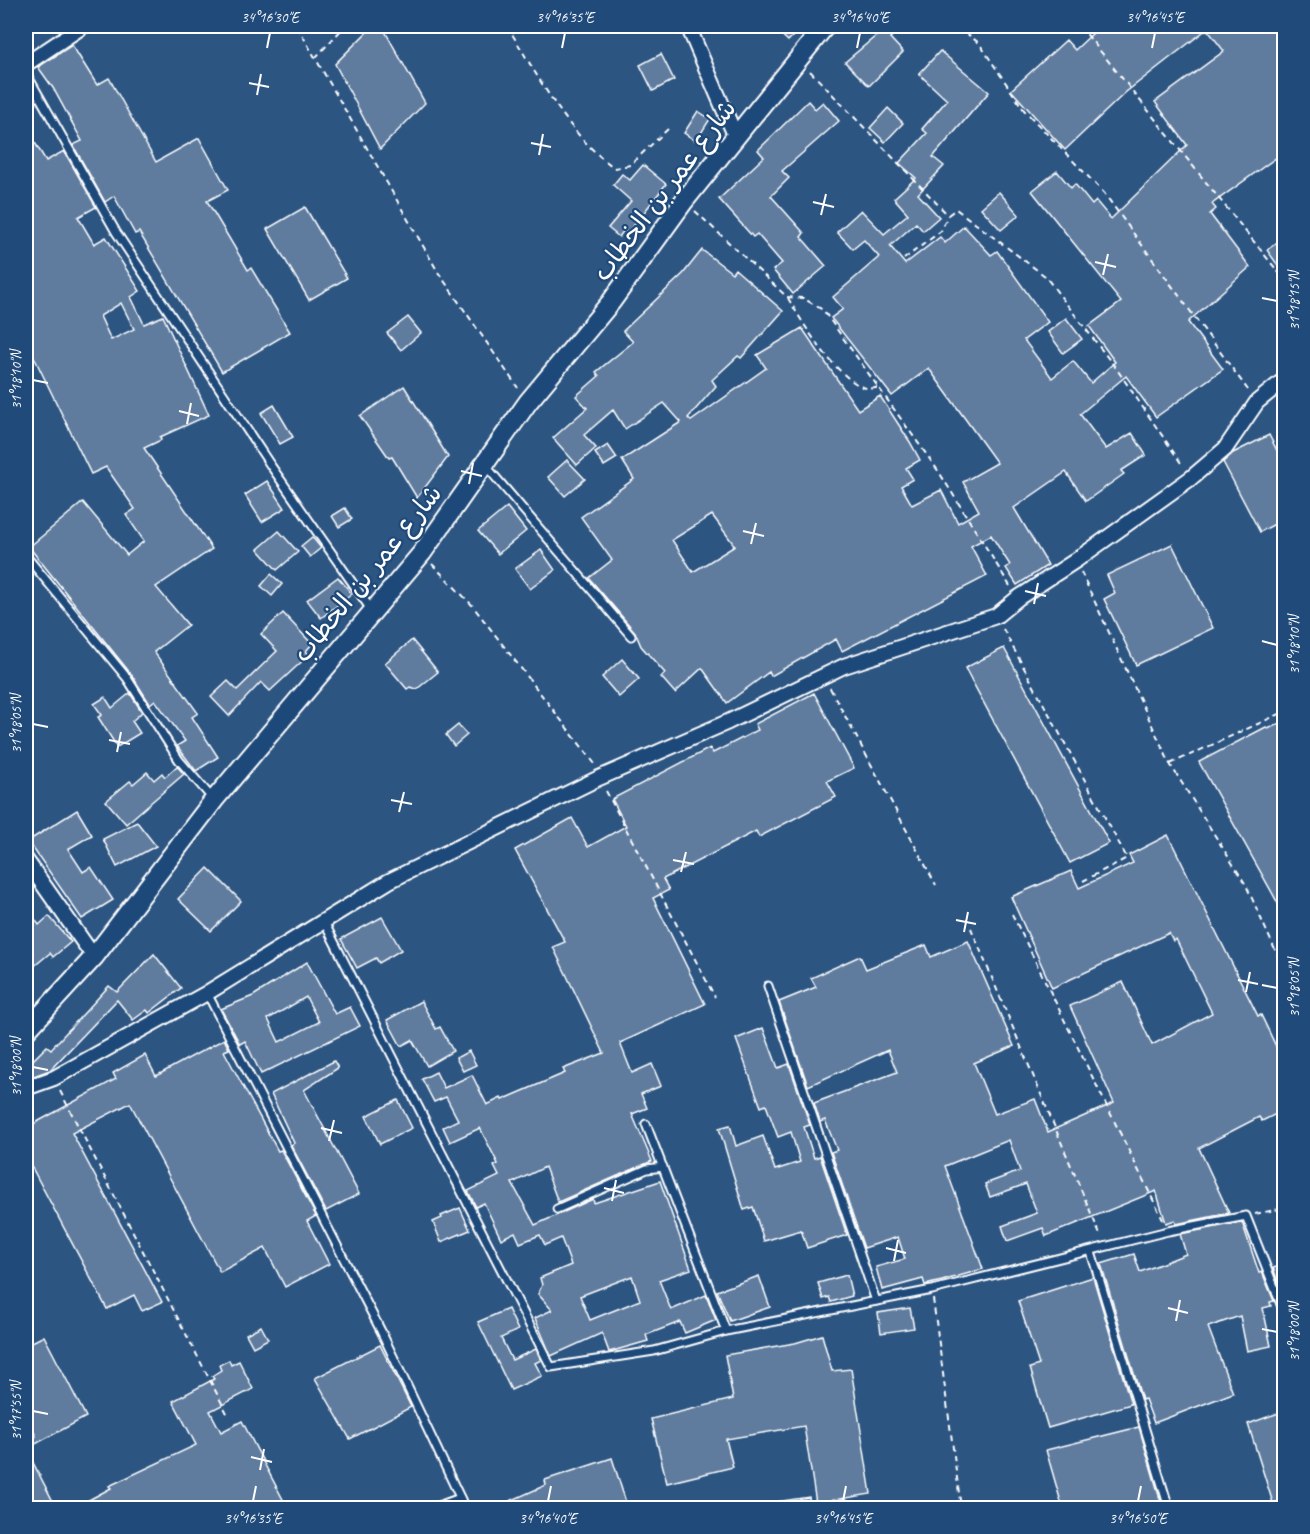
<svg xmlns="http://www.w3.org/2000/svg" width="1310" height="1534" viewBox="0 0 1310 1534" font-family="Caveat,'Playpen Sans Arabic',sans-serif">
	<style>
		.building { fill: #5e7c9f; stroke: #fff; stroke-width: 1.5; fill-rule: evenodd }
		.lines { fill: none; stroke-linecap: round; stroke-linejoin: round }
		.service-casing { stroke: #fff; stroke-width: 11 }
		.minor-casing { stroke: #fff; stroke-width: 18 }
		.secondary-casing { stroke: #fff; stroke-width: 22 }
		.path { stroke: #fff; stroke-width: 2; stroke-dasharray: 6 4.5; stroke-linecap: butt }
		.service { stroke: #1f4a7a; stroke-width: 7 }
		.minor { stroke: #1f4a7a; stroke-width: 14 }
		.secondary { stroke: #1f4a7a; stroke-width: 18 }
		.ticks { fill: none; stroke: #fff; stroke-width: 2 }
		.labels { text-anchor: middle; stroke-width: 4.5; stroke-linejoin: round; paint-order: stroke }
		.street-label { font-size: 26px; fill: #fff; stroke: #1f4a7a }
		.neatline { fill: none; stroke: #fff; stroke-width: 2 }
		.ticks-label { font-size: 15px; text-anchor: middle; fill: #fff }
	</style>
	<rect width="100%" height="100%" fill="#2c5582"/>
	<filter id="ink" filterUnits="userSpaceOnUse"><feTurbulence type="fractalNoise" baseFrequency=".0167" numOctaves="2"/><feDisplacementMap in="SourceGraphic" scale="12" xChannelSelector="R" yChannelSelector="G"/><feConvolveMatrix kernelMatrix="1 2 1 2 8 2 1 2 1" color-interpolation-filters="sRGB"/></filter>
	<g filter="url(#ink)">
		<g class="building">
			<polygon points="373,26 382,26 425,103 380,149 335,64"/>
			<polygon points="772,26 803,26 788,41"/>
			<polygon points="888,26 902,26 890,38 903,52 869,86 845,62"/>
			<path d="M1087,26h190l7,9v117l-72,52 4,5 -6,5 40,53 -62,55 35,47 -67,48 -30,-41 -46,38 26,35 26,-16 14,22 -25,16 3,3 -38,27 -20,-29 -52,36 34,57 -31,20 -11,-17 4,-3 -19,-30 -20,11 16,30 -145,75 -6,-12 -65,37 -2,-4 -42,31 -25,-35 -27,25 -14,-16 4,-4 -24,-27 -6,-14 -46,-54 23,-18 -31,-43 53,-38 -12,-19 59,-38 -17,-19 -39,26 -12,-19 -29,25 12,13 -19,17 -24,-27 34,-30 -11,-12 23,-20 -3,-4 37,-30 -10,-11 60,-57 19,-24 30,23 3,-4 48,42 -42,47 -3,-2 -26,24 4,6 -28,32 3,3 75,-53 -9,-13 45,-27 56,82 22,-14 30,46 10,18 -14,8 7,11 -12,7 11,19 29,-15 17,33 21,-12 -16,-29 34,-19 -67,-93 -1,-2 -37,28 -61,-78 12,-9 -10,-12 46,-40 -15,-17 -11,9 -16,-17 24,-22 23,24 24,-20 -14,-16 22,-20 -17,-15 28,-30 -5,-4 25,-29 -28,-26 21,-23 49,41 -56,65 11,9 -26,28 21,23 -16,14 -7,-8 -26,23 15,18 35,-27 5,6 19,-17 27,29 6,-4 51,71 -24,18 28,38 21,-17 18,22 24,-21 -26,-36 32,-24 -89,-111 25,-20 14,17 4,-4 17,21 4,-4 15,18 76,-74 -32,-43 69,-51 -17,-22 -81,63 -61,58 -54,-60 55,-50 9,10 18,-17zM712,515l23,31 -42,26 -21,-32z"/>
			<polygon points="72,45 97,85 109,78 156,162 199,138 228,190 207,201 248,270 251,268 290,332 222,372 139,232 135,234 114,196 105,202 73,145 82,141 53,88 38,67"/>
			<polygon points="661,54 674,80 653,91 640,65"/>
			<polygon points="808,101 815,109 823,102 839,121 782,171 789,178 771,196 804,233 801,237 826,266 793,294 773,270 782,263 757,234 753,237 719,199 764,157 758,150"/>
			<polygon points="888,108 903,123 885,142 870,128"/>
			<polygon points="698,111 710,119 696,141 684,133"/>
			<path d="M26,128l20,33 18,-10 32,56 -18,10 16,27 12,-7 34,54 -9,6 13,27 19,-8 46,99 -49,22 1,3 -17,8 68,101 -56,38 32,38 -34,27 44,61 -6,4 26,40 -22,14 -19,-25 8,-5 -30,-41 -5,4 -19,-30 -102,-127 54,-45 44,53 17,-14 -18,-26 9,-6 -29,-42 -15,7 -57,-117 -3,2 -5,-8zM121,303l13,26 -23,11 -11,-24z"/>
			<polygon points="643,165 666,184 628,233 624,230 619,237 608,228 631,201 613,185 622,174 630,180"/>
			<polygon points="999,192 1019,215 1001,230 981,208"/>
			<polygon points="305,207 347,278 309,300 267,229"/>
			<polygon points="1284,237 1284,274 1267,250"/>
			<polygon points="408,317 421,333 401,350 387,333"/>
			<polygon points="1066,318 1082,339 1063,353 1048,332"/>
			<polygon points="404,386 448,457 417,498 392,457 389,458 360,416"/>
			<polygon points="274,405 293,437 280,444 261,413"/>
			<polygon points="1269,435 1284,464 1284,519 1260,532 1223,462 1233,453"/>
			<polygon points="608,445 617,458 604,466 595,453"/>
			<polygon points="567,460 585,479 565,496 548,477"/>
			<polygon points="267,481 285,508 262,522 245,495"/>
			<polygon points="507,507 526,531 498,554 478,531"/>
			<polygon points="345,508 352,519 339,527 332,516"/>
			<polygon points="279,531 298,552 277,570 258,549"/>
			<polygon points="312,537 321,548 310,557 301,546"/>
			<polygon points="1172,544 1213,628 1136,665 1104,599 1115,593 1107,575"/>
			<polygon points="541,550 555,570 530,589 515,569"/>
			<polygon points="271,574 282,584 272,596 261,586"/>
			<polygon points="338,577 352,594 321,618 307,600"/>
			<polygon points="283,613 312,644 306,651 309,655 270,691 261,682 229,716 211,697 228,681 237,690 277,651 261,634"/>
			<polygon points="412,640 438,672 417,689 410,687 407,689 385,663"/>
			<polygon points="1004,648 1109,843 1070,863 965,668"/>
			<polygon points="622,659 639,679 619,697 602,677"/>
			<polygon points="130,693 142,712 132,721 140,733 117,747 98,717 102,715 94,704 105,697 112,708"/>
			<path d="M814,693l40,75 -27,13 9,16 -77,40 -3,-6 -93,48 6,11 -16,8 52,106 -85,39 12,30 20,-9 9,22 -20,8 6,14 -15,6 20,47 -94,41 -13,-35 -33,16 23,42 58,-26 1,4 66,-22 31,88 -32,11 12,30 35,-15 10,25 -31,13 -5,-11 -34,13 2,6 -39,11 -7,-19 -51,23 -16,-38 17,-8 -14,-16 4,-9 -2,-7 31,-13 -10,-27 -16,7 -5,-10 -20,8 -5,-11 -14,7 -17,-36 -8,4 -8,-16 31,-15 -5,-10 4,-2 -18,-36 -30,14 -7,-15 15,-7 -12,-23 -12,5 -12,-23 14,-7 8,16 28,-13 15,30 14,-7 1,2 63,-27 -2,-4 41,-16 -51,-106 12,-5 -50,-92 57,-32 16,29 38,-21 -14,-27 98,-51 3,5 45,-23 -3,-6zM632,1276l8,24 -50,20 -10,-24z"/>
			<polygon points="1284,721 1284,914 1199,762 1266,727 1268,729"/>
			<polygon points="458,725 467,735 454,746 446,735"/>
			<polygon points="177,766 184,774 126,824 106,801 130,781 133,784 147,772 154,780 162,773 165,777"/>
			<polygon points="77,810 92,835 68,849 83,872 91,867 113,900 82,919 28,841"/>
			<polygon points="137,822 156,846 117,867 103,839"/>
			<polygon points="1168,835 1258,1016 1261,1015 1284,1063 1284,1110 1262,1121 1259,1117 1199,1148 1229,1213 1176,1224 1175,1220 1166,1223 1156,1191 1046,1236 1043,1228 1007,1241 1002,1226 1037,1213 1026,1184 990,1197 985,1184 1020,1171 1009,1140 945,1166 983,1269 942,1281 925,1285 923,1279 882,1290 876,1267 905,1259 898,1237 864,1248 831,1152 837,1150 825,1120 820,1122 814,1103 897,1072 888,1050 808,1086 779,1002 816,987 811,978 860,956 866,969 926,945 931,957 968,941 1014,1046 974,1063 995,1114 1035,1099 1048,1132 1114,1103 1070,1006 1123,982 1152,1045 1212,1013 1176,939 1173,941 1169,933 1052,988 1011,897 1071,871 1079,888 1133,863 1129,855"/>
			<polygon points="208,868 241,901 211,931 178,899"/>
			<polygon points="26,907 39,925 49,916 71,942 53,957 50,953 26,973"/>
			<polygon points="382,917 401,950 379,963 376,958 357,968 341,939"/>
			<polygon points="154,954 181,988 149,1013 147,1010 133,1020 117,1000 50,1070 28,1078 26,1067 47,1046 51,1049 109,986 117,992"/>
			<path d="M307,962l28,52 15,-7 10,19 -99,48 -16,-33 -5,3 -19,-35 32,-13zM306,997l13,25 -40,20 -11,-23z"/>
			<polygon points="421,1001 436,1029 440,1027 453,1051 427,1066 412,1040 401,1046 387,1020"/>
			<polygon points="763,1028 778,1068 789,1064 810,1125 804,1127 814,1158 820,1156 847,1235 807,1248 801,1230 764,1241 753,1207 744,1210 719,1128 730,1125 736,1146 763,1136 775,1170 800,1162 791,1132 778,1137 766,1105 761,1107 736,1039"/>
			<polygon points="224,1039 229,1049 224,1051 278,1151 281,1150 316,1216 307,1221 329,1264 285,1287 265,1248 220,1272 130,1103 72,1133 162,1302 142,1311 134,1295 107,1309 30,1164 26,1166 26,1128 116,1079 113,1073 145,1055 156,1076"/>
			<polygon points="469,1051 476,1065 463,1071 456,1058"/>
			<polygon points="334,1061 338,1068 304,1090 359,1194 326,1211 291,1145 294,1143 271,1094"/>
			<polygon points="398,1100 412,1128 380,1144 366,1116"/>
			<polygon points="460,1208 470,1230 441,1242 433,1222 442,1218 441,1216"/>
			<polygon points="1242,1222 1259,1273 1262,1272 1274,1301 1270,1302 1271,1306 1263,1308 1271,1346 1247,1351 1240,1316 1208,1327 1233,1393 1154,1423 1145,1399 1142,1400 1101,1264 1134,1254 1140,1272 1186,1254 1180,1234"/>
			<polygon points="1284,1265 1284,1298 1273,1268"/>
			<polygon points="847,1275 852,1296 831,1302 829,1297 823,1299 818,1283"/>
			<polygon points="759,1276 770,1307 730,1321 717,1291"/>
			<polygon points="1093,1277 1131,1404 1048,1428 1030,1368 1039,1365 1018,1301"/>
			<polygon points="910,1308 914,1328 881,1333 878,1313"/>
			<polygon points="508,1309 518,1330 501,1338 512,1360 536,1349 541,1360 535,1363 542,1376 511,1390 478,1322"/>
			<polygon points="261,1326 268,1339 253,1347 246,1334"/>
			<polygon points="822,1335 832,1371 851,1369 871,1494 816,1503 804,1426 726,1439 733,1467 667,1483 651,1419 733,1399 725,1355 795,1343"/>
			<polygon points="44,1336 86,1417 26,1449 57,1509 26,1509 26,1439 32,1441 36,1436 31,1425 26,1422 26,1345"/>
			<polygon points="380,1345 411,1407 350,1439 315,1378"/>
			<polygon points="229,1360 231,1365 239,1361 253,1389 210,1411 221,1432 242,1421 288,1509 72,1509 111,1488 109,1486 196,1445 173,1401 214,1379 212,1376 221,1370 219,1365"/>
			<polygon points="1284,1411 1284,1500 1273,1503 1248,1424"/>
			<polygon points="1139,1427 1163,1509 1063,1509 1046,1450"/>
			<polygon points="612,1458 628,1509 492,1509 546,1485 545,1480"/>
			<polygon points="809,1497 811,1509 776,1509 776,1502"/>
		</g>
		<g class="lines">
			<g class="service-casing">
				<g id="service">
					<polyline points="26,73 116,232 271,466 372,611"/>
					<polyline points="486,466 631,636"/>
					<polyline points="26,556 127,678 179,760 212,798"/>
					<polyline points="324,922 551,1367 654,1351 726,1331 932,1290 1168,1231 1246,1216 1284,1312"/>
					<polyline points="768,986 876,1301"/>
					<polyline points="207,993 381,1331 465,1508"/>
					<polyline points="646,1124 726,1331"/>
					<polyline points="557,1209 647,1169 663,1167"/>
					<polyline points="1091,1252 1169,1508"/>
					<polyline points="26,1428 30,1436"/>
					<polyline points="433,1508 460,1498"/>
				</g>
			</g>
			<g class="minor-casing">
				<g id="minor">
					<polyline points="688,26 735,135"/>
					<polyline points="26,64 83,26"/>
					<polyline points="26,860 94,957"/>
					<polyline points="26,1088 54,1078 207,993 389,881 599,778 728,722 844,666 996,616 1018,598 1075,561 1191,478 1225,449 1257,402 1284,380"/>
				</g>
			</g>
			<g class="secondary-casing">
				<polyline id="secondary" points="26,1031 94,957 214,800 422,553 528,402 611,302 684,201 825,26"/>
			</g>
			<g class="path">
				<polyline points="297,26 438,272 518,388"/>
				<path d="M507,26c31,49 59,108 108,142l15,-3 38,-36"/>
				<polyline points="933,26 938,31 949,26"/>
				<polyline points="957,26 979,43 1024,110 1104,193 1248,390"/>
				<polyline points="1080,26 1284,279"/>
				<polyline points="315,58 345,26"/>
				<polyline points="810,71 948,215 956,209 1045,276 1118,371 1183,466"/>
				<polyline points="695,211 787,297 803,298 823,310 939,472 1010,586"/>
				<polyline points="904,259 941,231 948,215"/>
				<path d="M788,298c15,26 49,82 78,90 4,1 10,0 14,-1"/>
				<polyline points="432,564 472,605 595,764"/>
				<polyline points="1081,572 1170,764 1246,885 1284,970"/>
				<polyline points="1003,629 1127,858 1083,881"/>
				<polyline points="830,688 936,885"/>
				<polyline points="1170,764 1284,712"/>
				<polyline points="606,791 715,997"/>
				<polyline points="1012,914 1163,1220"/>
				<polyline points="971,928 1101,1237"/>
				<polyline points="60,1091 229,1417"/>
				<polyline points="1255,1214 1284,1208"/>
				<polyline points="933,1299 961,1508"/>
			</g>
			<use href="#service" class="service"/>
			<use href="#minor" class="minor"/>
			<use href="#secondary" class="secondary"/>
		</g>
	</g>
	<path class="ticks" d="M267,48l3,-15M562,48l3,-15M857,48l3,-15M1152,48l3,-15M249,83l20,4M257,95l4,-21M531,143l20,4M539,155l4,-21M813,202l21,5M821,215l5,-21M1095,262l21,5M1103,275l5,-21M1262,298l15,3M33,380l15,3M179,411l20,5M187,424l4,-21M461,471l21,5M469,484l4,-21M743,531l21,5M751,544l5,-21M1025,591l21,5M1034,604l4,-21M1262,641l15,4M33,724l15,3M109,740l21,4M117,752l4,-20M391,800l21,4M399,812l5,-20M673,860l21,4M681,872l5,-20M956,920l20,4M964,932l4,-20M1238,980l20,4M1262,985l15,3M1246,992l4,-20M33,1067l15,3M321,1128l21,5M329,1141l5,-21M604,1188l20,5M612,1201l4,-21M886,1248l20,5M894,1261l4,-21M1168,1308l20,5M1176,1321l4,-21M1262,1329l15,3M33,1411l15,3M251,1457l21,5M260,1470l4,-21M253,1501l3,-15M548,1501l3,-15M843,1501l3,-15M1138,1501l3,-15"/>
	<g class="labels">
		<g class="street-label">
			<text transform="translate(664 190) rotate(-53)" y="9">شارع عمر بن الخطاب</text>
			<text transform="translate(367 573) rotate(-51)" y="9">شارع عمر بن الخطاب</text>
		</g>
	</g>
	<rect width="1310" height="1534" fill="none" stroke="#1f4a7a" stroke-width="66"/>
	<rect x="33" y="33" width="1244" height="1468" class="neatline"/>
	<g class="ticks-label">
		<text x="270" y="22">34°16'30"E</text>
		<text x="565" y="22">34°16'35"E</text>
		<text x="860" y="22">34°16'40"E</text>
		<text x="1155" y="22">34°16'45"E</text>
		<text transform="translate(1294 301) rotate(-90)" y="5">31°18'15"N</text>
		<text transform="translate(16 380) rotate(-90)" y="5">31°18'10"N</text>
		<text transform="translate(1294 645) rotate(-90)" y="5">31°18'10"N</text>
		<text transform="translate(16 724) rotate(-90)" y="5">31°18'05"N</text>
		<text transform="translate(1294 988) rotate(-90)" y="5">31°18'05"N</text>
		<text transform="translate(16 1067) rotate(-90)" y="5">31°18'00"N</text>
		<text transform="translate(1294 1332) rotate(-90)" y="5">31°18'00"N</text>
		<text transform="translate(16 1411) rotate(-90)" y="5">31°17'55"N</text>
		<text x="253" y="1523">34°16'35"E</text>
		<text x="548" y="1523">34°16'40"E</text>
		<text x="843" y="1523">34°16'45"E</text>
		<text x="1138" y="1523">34°16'50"E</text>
	</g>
</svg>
